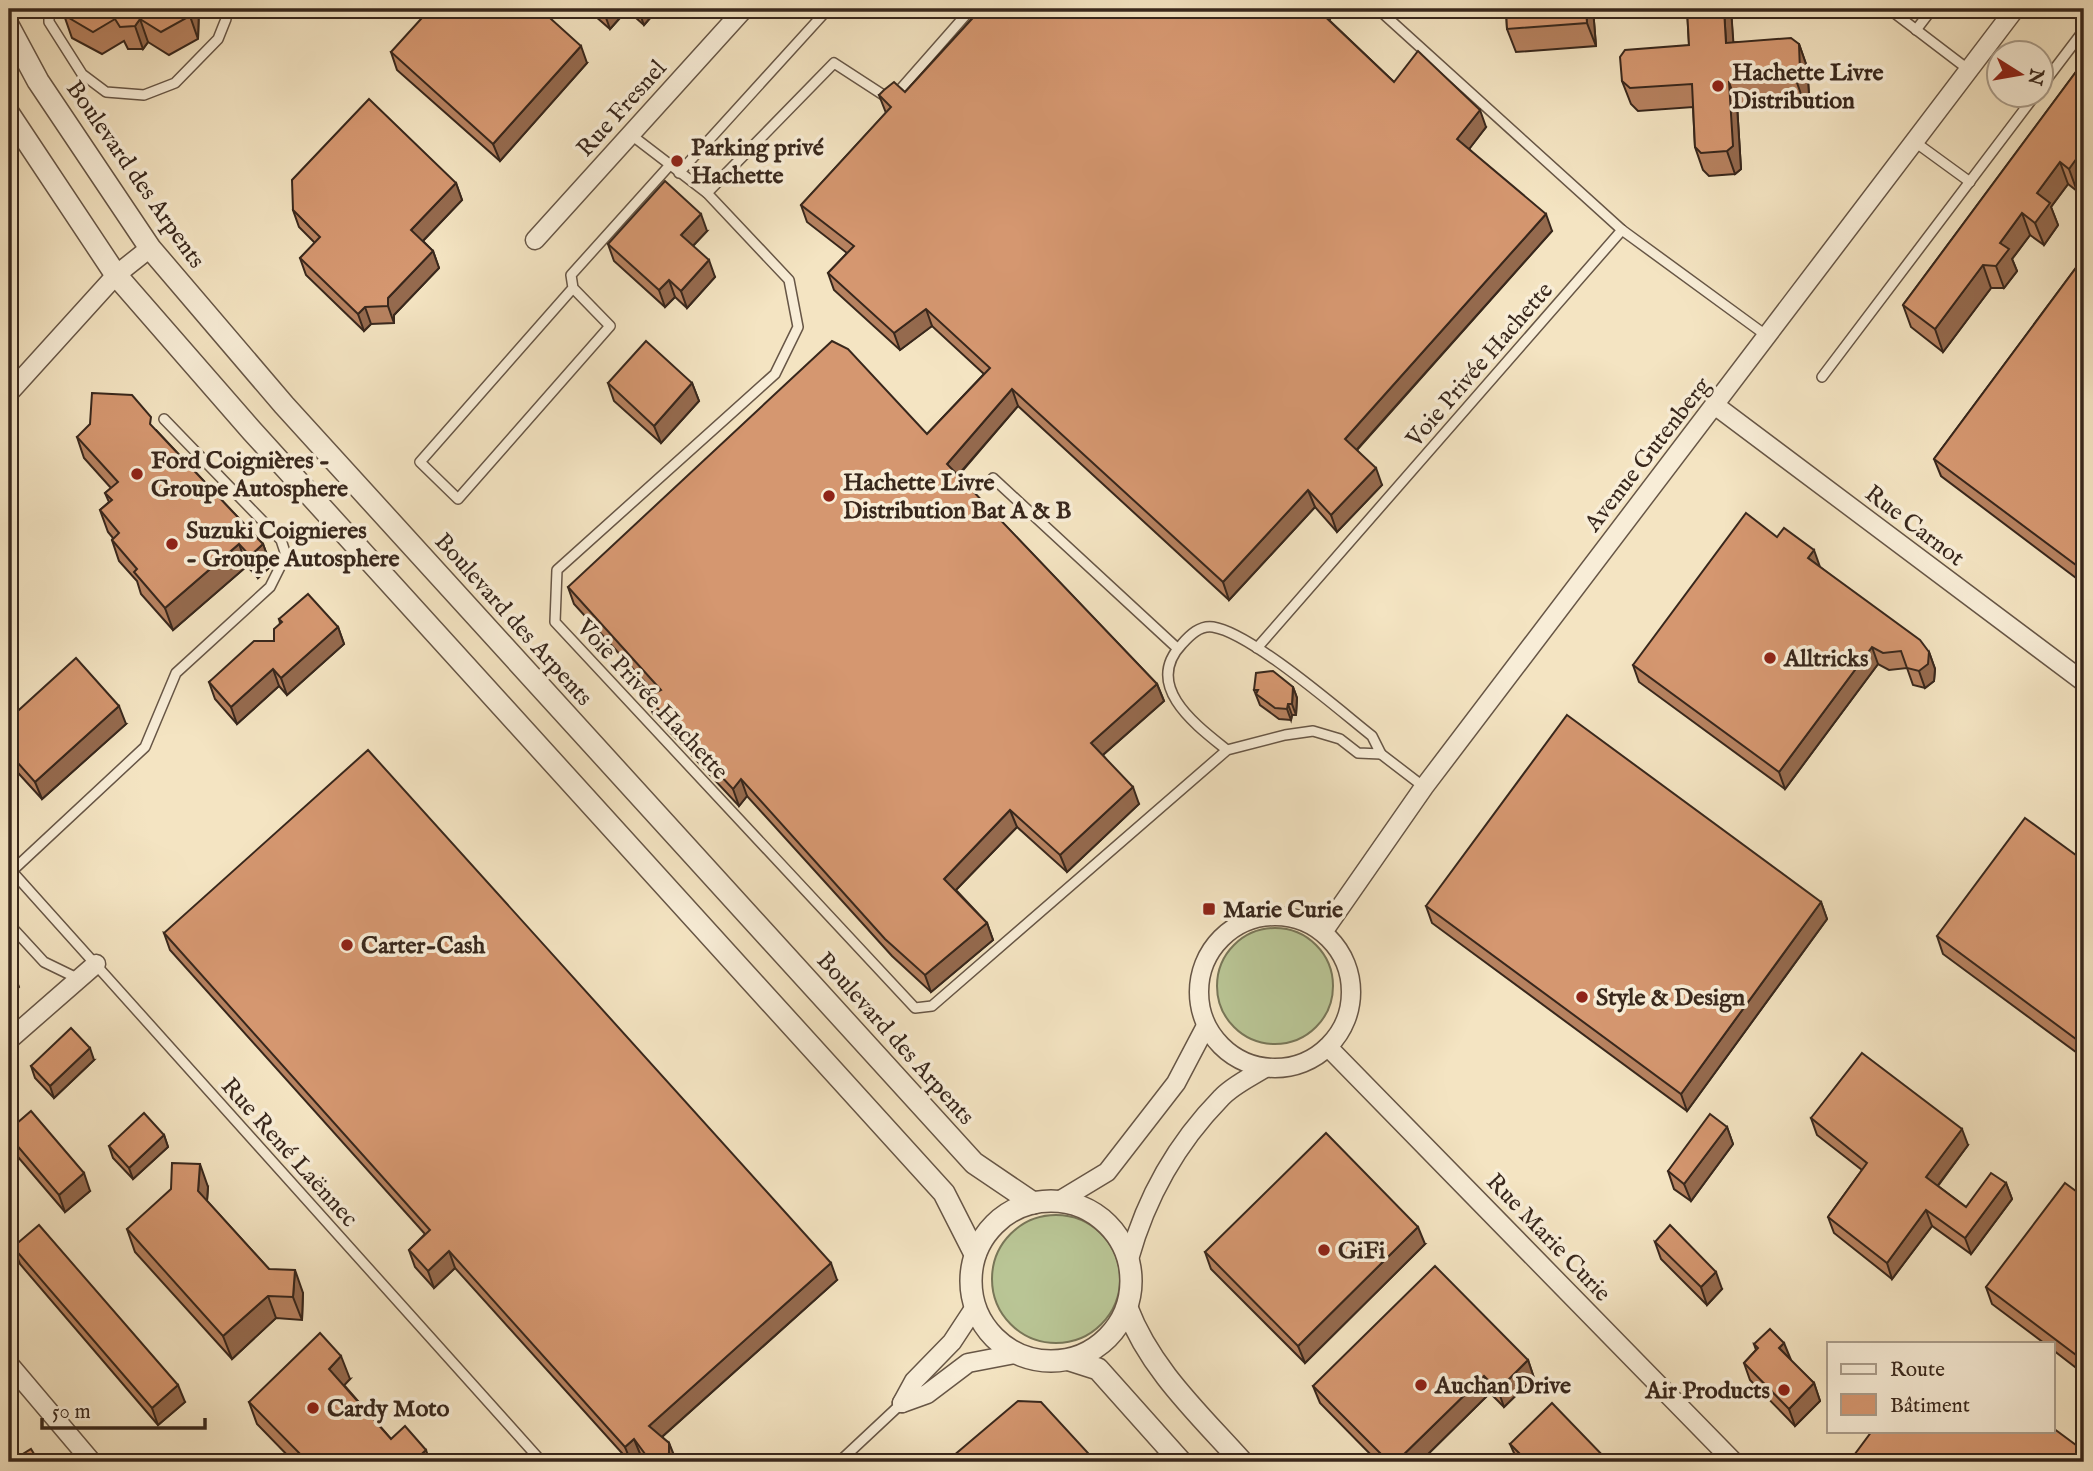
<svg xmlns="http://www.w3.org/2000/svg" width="2093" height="1471" viewBox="0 0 2093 1471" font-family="'IM FELL English',serif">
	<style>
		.green { fill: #b9c595; stroke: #787658; stroke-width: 2 }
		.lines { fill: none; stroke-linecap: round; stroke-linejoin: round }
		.service-casing { stroke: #675646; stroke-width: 12 }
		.minor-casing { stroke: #675646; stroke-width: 21 }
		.tertiary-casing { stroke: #675646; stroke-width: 24 }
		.service { stroke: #f8edd7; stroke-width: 9 }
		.minor { stroke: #f8edd7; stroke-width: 18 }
		.tertiary { stroke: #f8edd7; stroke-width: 21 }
		.wall { fill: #b78260; stroke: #38271c; stroke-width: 2 }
		.shaded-wall { fill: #956a4e; stroke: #38271c; stroke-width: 2 }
		.building { fill: #d59770; stroke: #38271c; stroke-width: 2 }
		.poi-dot { fill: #8f2418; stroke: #f8edd7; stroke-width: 2.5 }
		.labels { text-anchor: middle; stroke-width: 7; stroke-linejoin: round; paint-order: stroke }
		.poi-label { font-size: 24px; font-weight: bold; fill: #38271c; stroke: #f8edd7; text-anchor: start }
		.street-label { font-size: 24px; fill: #38271c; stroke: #f8edd7 }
	</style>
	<rect width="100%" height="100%" fill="#f4e4c2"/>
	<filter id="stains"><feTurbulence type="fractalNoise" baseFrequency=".00286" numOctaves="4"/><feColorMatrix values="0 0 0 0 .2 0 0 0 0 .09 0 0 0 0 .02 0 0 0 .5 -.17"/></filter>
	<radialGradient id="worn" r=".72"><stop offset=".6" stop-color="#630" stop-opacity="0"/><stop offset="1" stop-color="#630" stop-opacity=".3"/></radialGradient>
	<g class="green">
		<circle cx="1275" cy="986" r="58"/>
		<circle cx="1056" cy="1279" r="64"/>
	</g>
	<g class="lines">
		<g class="service-casing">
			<g id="service">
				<polyline points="49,9 49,22 82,74 106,92 144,95 175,83 218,39 226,19 222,9"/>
				<path d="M971,9l-80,91 -57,-37 -127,130 82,87 9,47 -23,47 -218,196 -2,52 360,386 17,-2 295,-256 58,-15 28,-4 27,8 18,14 23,1 -9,-18c-34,-27 -121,-103 -159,-109 -13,-2 -23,8 -31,17 -40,42 15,82 45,106"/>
				<polyline points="1378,9 1622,230 1767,336"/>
				<polyline points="1889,9 1969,70"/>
				<polyline points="1916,30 1932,9"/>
				<polyline points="2040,88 2084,30"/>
				<polyline points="630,134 707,193"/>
				<polyline points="1915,142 1970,182"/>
				<polyline points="679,173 828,9"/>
				<polyline points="573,288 420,462 458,499 610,326 573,288 571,275 669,166"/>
				<polyline points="1822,377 2036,94"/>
				<polyline points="993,478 1177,648"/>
				<polyline points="1257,648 1622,230"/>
				<polyline points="1381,754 1424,787"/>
				<polyline points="9,868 542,1462"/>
				<polyline points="12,871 145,747 176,673 270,587 286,555 281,540 164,419"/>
				<polyline points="9,924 44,962 79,979"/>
				<polyline points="839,1462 902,1403"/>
			</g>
		</g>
		<g class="minor-casing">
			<g id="minor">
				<polyline points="535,240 744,9"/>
				<polyline points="9,393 116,275 150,248"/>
				<polyline points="1716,406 2084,682"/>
				<circle cx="1275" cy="992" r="76"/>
				<polyline points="1323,932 1424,787 2015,9"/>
				<polyline points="9,1040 96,964"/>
				<polyline points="1328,1047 1734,1462"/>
				<polyline points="1059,1201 1107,1172 1176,1083 1206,1026"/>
				<path d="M1129,1259c17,-61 47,-115 92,-161 12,-13 30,-21 44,-30"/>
				<polyline points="9,1364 92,1462"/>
				<polyline points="902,1403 927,1394 968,1363 1015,1354"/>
				<polyline points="902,1403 914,1381 952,1342 975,1307"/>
			</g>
		</g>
		<g class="tertiary-casing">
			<g id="tertiary">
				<polyline points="9,27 38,81 150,248 284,405 974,1163 1033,1203"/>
				<polyline points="9,114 116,275 252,431 944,1193 975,1254"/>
				<circle cx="1051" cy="1281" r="80"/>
				<path d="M1127,1308c23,61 72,106 115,154"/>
				<polyline points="1070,1360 1098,1369 1181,1462"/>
			</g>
		</g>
		<use href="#service" class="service"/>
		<use href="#minor" class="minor"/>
		<use href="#tertiary" class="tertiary"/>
	</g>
	<g class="wall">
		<polygon points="64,9 199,9 198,39 169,55 148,42 143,49 128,49 124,41 102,54 72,38 64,15"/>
		<polygon points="587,9 658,9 644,25 627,10 610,29"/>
		<polygon points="981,9 1339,9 1329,20 1394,82 1486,127 1469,149 1552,231 1357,450 1382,485 1337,532 1315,507 1229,600 1018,406 958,476 1157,684 1164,701 1103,755 1139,804 1067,872 1017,827 956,890 987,923 993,940 931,992 892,956 747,796 739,806 653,714 647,697 655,693 574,604 568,587 927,434 984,374 932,326 900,350 834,290 828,273 847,253 807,222 801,205 886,113 879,95 905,92"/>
		<polygon points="1506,9 1593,9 1596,46 1516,52 1507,29"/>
		<polygon points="1687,9 1731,9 1733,42 1799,44 1807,67 1809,94 1803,100 1737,105 1741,169 1735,174 1709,176 1703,170 1695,147 1693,107 1638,111 1631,104 1622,81 1689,45"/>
		<polygon points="391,52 587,63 500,161 397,70"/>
		<polygon points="2084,61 2077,191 2068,184 2051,207 2058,225 2044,245 2030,235 2012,259 2017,271 2004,288 1991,288 1943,352 1911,327 1903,305"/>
		<polygon points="456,183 462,200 423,241 433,251 439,268 394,315 394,323 371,324 364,331 306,275 300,258 315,243 299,227 293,210"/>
		<polygon points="707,231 693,246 715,277 687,308 675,297 665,307 614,261 608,244"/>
		<polygon points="2084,257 2084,584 1941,476 1934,459"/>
		<polygon points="608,383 692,383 699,401 661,443 614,401"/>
		<polygon points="156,430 263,544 271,566 258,578 247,566 173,630 141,594 137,581 119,561 112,540 113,538 108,532 100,510 109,502 105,493 111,488 84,458 77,437"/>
		<polygon points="1820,567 1929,652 1935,669 1934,681 1925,688 1913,685 1907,668 1889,670 1878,664 1785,789 1639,682 1633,665"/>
		<polygon points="279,619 338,627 344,644 287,695 279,686 237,724 215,699 209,682 274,641 280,623"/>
		<polygon points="1293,687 1297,698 1296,715 1292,715 1291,720 1279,719 1260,705 1254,690"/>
		<polygon points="9,719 126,724 42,799 9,763"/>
		<polygon points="2084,861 2084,1058 1943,954 1937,936"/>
		<polygon points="1821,902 1827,919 1687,1111 1432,923 1426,906"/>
		<polygon points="164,933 837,1280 662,1437 669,1443 675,1462 645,1462 641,1456 634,1462 630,1462 455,1268 434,1288 415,1267 409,1250 425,1234 170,950"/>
		<polygon points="94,1060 54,1098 35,1078 31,1066"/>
		<polygon points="1811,1118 1968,1145 1938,1186 1966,1207 2006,1183 2012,1199 1971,1254 1932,1226 1892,1279 1834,1233 1828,1217 1862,1170 1817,1135"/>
		<polygon points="1727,1127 1733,1144 1691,1201 1674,1189 1668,1171"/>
		<polygon points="9,1130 90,1191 65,1212 12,1150 9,1141"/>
		<polygon points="164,1135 168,1147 133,1179 113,1158 109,1146"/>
		<polygon points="208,1187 207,1201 269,1269 303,1293 302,1320 276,1318 232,1359 135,1252 127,1229"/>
		<polygon points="2084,1197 2084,1374 2053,1350 2053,1343 2044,1343 1992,1304 1986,1287"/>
		<polygon points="1655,1242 1722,1289 1707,1305 1661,1259"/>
		<polygon points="1425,1244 1305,1363 1211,1269 1205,1252"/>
		<polygon points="13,1247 185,1402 158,1425 20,1264"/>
		<polygon points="1754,1344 1790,1360 1814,1383 1820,1401 1795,1426 1750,1380 1744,1363 1756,1350"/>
		<polygon points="1528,1360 1534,1378 1504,1407 1490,1393 1420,1462 1378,1462 1320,1403 1313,1386"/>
		<polygon points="350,1379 344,1385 391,1439 430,1462 294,1462 257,1424 249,1402"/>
		<polygon points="1510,1444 1609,1462 1518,1462"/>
	</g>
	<g class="shaded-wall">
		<polygon points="190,9 199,9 198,39 190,16"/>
		<polygon points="607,9 627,9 627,10 610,29 604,12"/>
		<polygon points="638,9 658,9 644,25"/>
		<polygon points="1317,9 1339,9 1323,26"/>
		<polygon points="1586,9 1593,9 1596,46 1587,23"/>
		<polygon points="1724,9 1731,9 1735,65 1726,43"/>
		<polygon points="140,19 148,42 143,49 135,26"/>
		<polygon points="1799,44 1807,67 1809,94 1803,100 1795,77"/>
		<polygon points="581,46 587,63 500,161 493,144"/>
		<polygon points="1729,82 1737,105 1741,169 1735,174 1727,151"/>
		<polygon points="1480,110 1486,127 1463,157 1457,139"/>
		<polygon points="2084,129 2084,181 2077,191 2069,169 2076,140"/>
		<polygon points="2060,162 2068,184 2051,207 2058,225 2044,245 2035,223 2037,193"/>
		<polygon points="456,183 462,200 417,247 411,230"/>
		<polygon points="2022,213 2030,235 2012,259 2017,271 2004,288 1996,266 2000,243"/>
		<polygon points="701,214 707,231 687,252 681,235"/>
		<polygon points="1546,214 1552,231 1351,456 1345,439"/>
		<polygon points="433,251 439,268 394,315 394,323 388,306 388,298"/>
		<polygon points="709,260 715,277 687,308 681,291"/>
		<polygon points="1983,265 1991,288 1943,352 1935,329"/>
		<polygon points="669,280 675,297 665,307 659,290"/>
		<polygon points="365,307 371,324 364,331 358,314"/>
		<polygon points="926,309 932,326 900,350 894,333"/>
		<polygon points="692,383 699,401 661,443 654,426"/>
		<polygon points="1012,389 1018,406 953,481 947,464"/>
		<polygon points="1376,468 1382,485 1337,532 1331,515"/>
		<polygon points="1308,490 1315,507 1229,600 1223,582"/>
		<polygon points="239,544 247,566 173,630 165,608"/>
		<polygon points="263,544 271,566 258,578 250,556"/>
		<polygon points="1814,550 1820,567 1808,558"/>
		<polygon points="338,627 344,644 287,695 281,678"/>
		<polygon points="1872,647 1878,664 1785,789 1779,772"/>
		<polygon points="1929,652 1935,669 1934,681 1925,688 1919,671"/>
		<polygon points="273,669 279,686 237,724 231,707"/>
		<polygon points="1157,684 1164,701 1097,760 1091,743"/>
		<polygon points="1293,687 1297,698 1296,715 1292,704"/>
		<polygon points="1288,704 1292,715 1291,720 1287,709"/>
		<polygon points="119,706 126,724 42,799 35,782"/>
		<polygon points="741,779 747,796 739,806 733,789"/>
		<polygon points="1133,787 1139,804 1067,872 1060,855"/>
		<polygon points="1010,810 1017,827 950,896 944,879"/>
		<polygon points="1821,902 1827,919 1687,1111 1681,1094"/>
		<polygon points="987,923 993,940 931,992 925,975"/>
		<polygon points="11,965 19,987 9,997 9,967"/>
		<polygon points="90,1048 94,1060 54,1098 50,1086"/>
		<polygon points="1727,1127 1733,1144 1691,1201 1684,1184"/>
		<polygon points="1962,1129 1968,1145 1932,1193 1926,1177"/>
		<polygon points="164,1135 168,1147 133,1179 129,1168"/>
		<polygon points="200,1164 208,1187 206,1214 198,1191"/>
		<polygon points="84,1173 90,1191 65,1212 59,1195"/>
		<polygon points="2006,1183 2012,1199 1971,1254 1965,1238"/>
		<polygon points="1926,1210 1932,1226 1892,1279 1887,1263"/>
		<polygon points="1418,1227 1425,1244 1305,1363 1298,1346"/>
		<polygon points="449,1251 455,1268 434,1288 428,1271"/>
		<polygon points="831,1263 837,1280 655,1443 649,1426"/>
		<polygon points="295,1270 303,1293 302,1320 293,1297"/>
		<polygon points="1716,1272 1722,1289 1707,1305 1701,1287"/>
		<polygon points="268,1296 276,1318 232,1359 223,1336"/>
		<polygon points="1784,1343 1791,1360 1779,1348"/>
		<polygon points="341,1356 350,1379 338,1392 329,1369"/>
		<polygon points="1528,1360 1534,1378 1504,1407 1498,1390"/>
		<polygon points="1484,1376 1490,1393 1420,1462 1396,1462"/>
		<polygon points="1814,1383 1820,1401 1795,1426 1789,1409"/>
		<polygon points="178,1385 185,1402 158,1425 152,1408"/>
		<polygon points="634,1439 641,1456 634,1462 631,1462 625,1447"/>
		<polygon points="669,1443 676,1460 675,1462 666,1462 664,1458"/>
		<polygon points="426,1450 430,1462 413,1462"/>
	</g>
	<g class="building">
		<polygon points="64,9 190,9 190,16 161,32 140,19 135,26 120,27 115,19 93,32 64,15"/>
		<polygon points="430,9 540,9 581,46 493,144 391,52"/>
		<polygon points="981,9 1317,9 1394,82 1418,51 1480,110 1457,139 1546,214 1345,439 1376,468 1331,515 1308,490 1223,582 1012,389 947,464 1157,684 1091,743 1133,787 1060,855 1010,810 944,879 987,923 925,975 885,939 741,779 733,789 647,697 661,690 568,587 832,341 848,349 927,434 990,368 926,309 894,333 828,273 854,246 801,205 891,107 879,95 884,90 894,82 905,92"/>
		<polygon points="1506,9 1586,9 1587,23 1507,29"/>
		<polygon points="1687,9 1724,9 1726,43 1791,38 1799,44 1800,71 1795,77 1729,82 1733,146 1727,151 1701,153 1695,147 1692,84 1630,88 1622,81 1620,57 1625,50 1689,45"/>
		<polygon points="2084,61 2084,129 2076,140 2082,151 2069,169 2060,162 2037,193 2050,203 2035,223 2022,213 2000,243 2009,249 1996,266 1983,265 1935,329 1903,305"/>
		<polygon points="369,99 456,183 411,230 433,251 388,298 388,306 365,307 358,314 300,258 320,237 293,210 292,180"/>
		<polygon points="665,181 701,214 681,235 709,260 681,291 669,280 659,290 608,244"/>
		<polygon points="2084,257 2084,571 1934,459"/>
		<polygon points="646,341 692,383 654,426 608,383"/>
		<polygon points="92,393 132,395 151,417 150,424 263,544 250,556 239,544 165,608 134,572 137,569 112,540 119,533 100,510 112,500 105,493 118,482 77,437 90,424"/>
		<polygon points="1746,513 1777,537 1784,528 1814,550 1808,558 1920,640 1929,652 1928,664 1919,671 1907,668 1901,651 1883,653 1872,647 1779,772 1633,665"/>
		<polygon points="308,594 338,627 281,678 273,669 231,707 209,682 254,641 274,641 274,629 282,622 279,619"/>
		<polygon points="76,658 119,706 35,782 9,753 9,719"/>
		<polygon points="1273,671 1293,687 1292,704 1288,704 1287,709 1275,708 1256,694 1258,690 1254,690 1256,673"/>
		<polygon points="1567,715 1821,902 1681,1094 1426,906"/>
		<polygon points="368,750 831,1263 649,1426 669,1443 669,1453 664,1458 655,1461 648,1458 634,1439 625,1447 449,1251 428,1271 409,1250 430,1230 164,933"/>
		<polygon points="2025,818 2084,861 2084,1045 1937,936"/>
		<polygon points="71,1028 90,1048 50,1086 31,1066"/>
		<polygon points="1862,1053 1962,1129 1926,1177 1966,1207 1991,1173 2006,1183 1965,1238 1926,1210 1887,1263 1828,1217 1867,1163 1811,1118"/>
		<polygon points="31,1111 84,1173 59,1195 9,1136 9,1130"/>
		<polygon points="144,1113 164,1135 129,1168 109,1146"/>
		<polygon points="1710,1114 1727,1127 1684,1184 1668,1171"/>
		<polygon points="1326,1133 1418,1227 1298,1346 1205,1252"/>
		<polygon points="172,1163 200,1164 198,1191 269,1269 295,1270 293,1297 268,1296 223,1336 127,1229 171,1189"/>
		<polygon points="2065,1183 2084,1197 2084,1361 1986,1287"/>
		<polygon points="39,1225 178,1385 152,1408 13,1247"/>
		<polygon points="1670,1225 1716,1272 1701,1287 1655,1242"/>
		<polygon points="1435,1266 1528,1360 1498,1390 1484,1376 1396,1462 1389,1462 1313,1386"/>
		<polygon points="1770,1329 1784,1343 1779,1348 1814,1383 1789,1409 1744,1363 1758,1348 1754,1344"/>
		<polygon points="320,1333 341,1356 329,1369 391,1439 405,1426 426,1450 413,1462 308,1462 249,1402"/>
		<polygon points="1018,1401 1041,1402 1088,1453 1087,1462 946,1462"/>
		<polygon points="1552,1403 1609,1462 1528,1462 1510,1444"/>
		<polygon points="2053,1428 2084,1451 2084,1462 1849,1462 1872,1431 2053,1431"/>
		<polygon points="31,1449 39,1462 10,1462"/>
	</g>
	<g class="poi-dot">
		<circle cx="1718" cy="86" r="7"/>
		<circle cx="677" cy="161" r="7"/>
		<circle cx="137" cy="474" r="7"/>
		<circle cx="829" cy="496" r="7"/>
		<circle cx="172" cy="544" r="7"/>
		<circle cx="1770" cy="658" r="7"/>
		<rect x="1202" y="902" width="14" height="14" rx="3.5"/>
		<circle cx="347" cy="945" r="7"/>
		<circle cx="1582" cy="997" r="7"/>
		<circle cx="1324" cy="1250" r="7"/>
		<circle cx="1421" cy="1385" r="7"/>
		<circle cx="1784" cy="1390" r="7"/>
		<circle cx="313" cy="1408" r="7"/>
	</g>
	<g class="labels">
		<g class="poi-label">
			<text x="1732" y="80">Hachette Livre<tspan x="1732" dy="28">Distribution</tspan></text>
			<text x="691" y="155">Parking privé<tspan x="691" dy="28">Hachette</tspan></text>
			<text x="151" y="468">Ford Coignières -<tspan x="151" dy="28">Groupe Autosphere</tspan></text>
			<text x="843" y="490">Hachette Livre<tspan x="843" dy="28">Distribution Bat A &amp; B</tspan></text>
			<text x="186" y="538">Suzuki Coignieres<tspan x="186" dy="28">- Groupe Autosphere</tspan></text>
			<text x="1784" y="666">Alltricks</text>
			<text x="1223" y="917">Marie Curie</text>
			<text x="361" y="953">Carter-Cash</text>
			<text x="1596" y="1005">Style &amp; Design</text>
			<text x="1338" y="1258">GiFi</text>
			<text x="1435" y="1393">Auchan Drive</text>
			<text x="1770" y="1398" text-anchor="end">Air Products</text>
			<text x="327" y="1416">Cardy Moto</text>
		</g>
		<g class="street-label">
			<text transform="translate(621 108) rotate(-48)" y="8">Rue Fresnel</text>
			<text transform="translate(136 174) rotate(55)" y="8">Boulevard des Arpents</text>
			<text transform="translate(1479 364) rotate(-49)" y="8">Voie Privée Hachette</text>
			<text transform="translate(1647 454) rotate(-52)" y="8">Avenue Gutenberg</text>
			<text transform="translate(1915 525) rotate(37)" y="8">Rue Carnot</text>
			<text transform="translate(514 619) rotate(48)" y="8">Boulevard des Arpents</text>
			<text transform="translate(653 699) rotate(47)" y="8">Voie Privée Hachette</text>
			<text transform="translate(896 1038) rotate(48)" y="8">Boulevard des Arpents</text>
			<text transform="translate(290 1152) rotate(48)" y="8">Rue René Laënnec</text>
			<text transform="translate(1549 1237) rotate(46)" y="8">Rue Marie Curie</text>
		</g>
	</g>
	<rect width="2093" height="1471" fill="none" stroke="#f4e4c2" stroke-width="35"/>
	<rect x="10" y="10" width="2072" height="1450" fill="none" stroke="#38271c" stroke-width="3.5"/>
	<rect x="18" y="18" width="2058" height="1436" fill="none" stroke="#38271c" stroke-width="2"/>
	<rect x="1827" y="1342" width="228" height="91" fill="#f8edd7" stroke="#ab9e8c" stroke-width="2"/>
	<rect x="1841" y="1364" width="35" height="10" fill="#f8edd7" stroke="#ab9e8c" stroke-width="2"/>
	<text x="1890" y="1376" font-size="21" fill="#38271c">Route</text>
	<rect x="1841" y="1394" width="35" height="21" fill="#d59770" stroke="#ab9e8c" stroke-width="2"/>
	<text x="1890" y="1412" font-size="21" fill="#38271c">Bâtiment</text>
	<g transform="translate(2020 74) rotate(101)"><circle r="33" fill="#f8edd7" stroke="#ab9e8c" stroke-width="2"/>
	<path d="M0-5L12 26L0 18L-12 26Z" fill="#8f2418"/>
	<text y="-10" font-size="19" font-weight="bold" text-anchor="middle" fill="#38271c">N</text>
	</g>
	<path d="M42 1418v10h163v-10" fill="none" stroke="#38271c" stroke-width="3.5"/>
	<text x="52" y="1418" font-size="21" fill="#38271c" stroke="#f8edd7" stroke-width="5" paint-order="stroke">50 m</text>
	<rect width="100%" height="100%" filter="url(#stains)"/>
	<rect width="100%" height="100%" fill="url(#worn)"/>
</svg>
